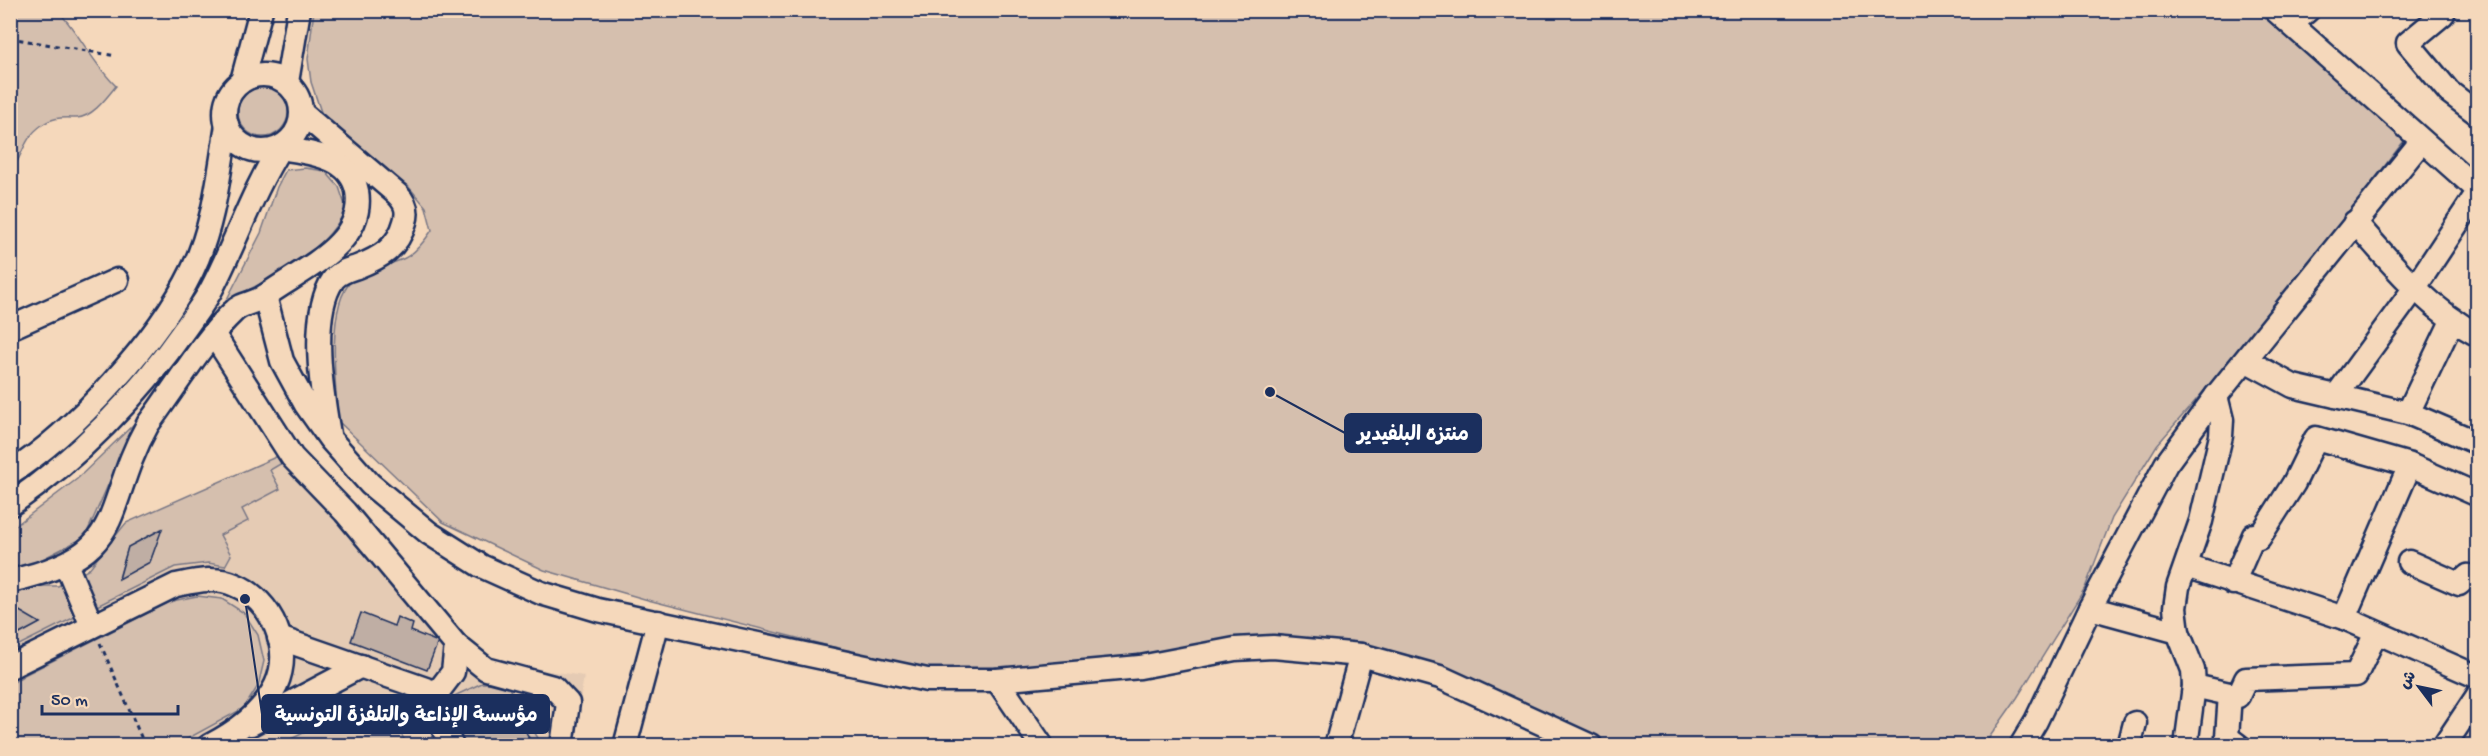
<svg xmlns="http://www.w3.org/2000/svg" width="2488" height="756" viewBox="0 0 2488 756" font-family="'Gochi Hand','Playpen Sans Arabic',sans-serif">
	<style>
		.built { fill: #e5cbb4 }
		.green { fill: #d5bfae; stroke: #787786; stroke-width: 1.5; fill-rule: evenodd }
		.building { fill: #bfaea4; stroke: #1b2f5e; stroke-width: 1.5 }
		.lines { fill: none; stroke-linecap: round; stroke-linejoin: round }
		.minor-casing { stroke: #1b2f5e; stroke-width: 27 }
		.path { stroke: #1b2f5e; stroke-width: 3; stroke-dasharray: 4.5 4.5; stroke-linecap: butt }
		.minor { stroke: #f5d8bb; stroke-width: 22 }
		.leader { fill: none; stroke: #1b2f5e; stroke-width: 2 }
		.callout-dot { fill: #1b2f5e; stroke: #f5d8bb; stroke-width: 2 }
		.callout { fill: #1b2f5e; stroke: #1b2f5e; stroke-width: 2 }
		.callout-label { font-size: 20px; text-anchor: middle; font-weight: bold; fill: #fff }
	</style>
	<rect width="100%" height="100%" fill="#f5d8bb"/>
	<filter id="ink" filterUnits="userSpaceOnUse"><feTurbulence type="fractalNoise" baseFrequency=".0167" numOctaves="2"/><feDisplacementMap in="SourceGraphic" scale="12" xChannelSelector="R" yChannelSelector="G"/><feConvolveMatrix kernelMatrix="1 2 1 2 8 2 1 2 1" color-interpolation-filters="sRGB"/></filter>
	<g filter="url(#ink)">
		<polygon class="built" points="302,452 488,662 584,676 573,745 11,745 10,612 26,616 128,547"/>
		<g class="green">
			<path d="M11,10l47,1c22,23 35,53 58,75 -9,11 -23,31 -39,32 -14,0 -22,-2 -35,7 -20,14 -19,33 -31,45z"/>
			<path d="M314,10h1949l144,127 -138,179 -112,129 -45,73 -27,70 -68,110 -33,47 -381,1 -61,-29 -176,-65 -433,26 -53,-19 -232,-59 -104,-30 -101,-48 -105,-101c-2,-33 -14,-126 19,-144 36,-21 47,-5 75,-47l-6,-23 -18,-21 -49,-31 -35,-34 -13,-39 -3,-23z"/>
			<circle cx="263" cy="112" r="25"/>
			<path d="M305,168l20,3 14,16 7,21c-21,48 -78,70 -121,95l36,-70 16,-46 9,-17z"/>
			<polygon points="136,422 85,537 31,565 11,567 11,529 77,479"/>
			<path d="M278,456l4,7 -12,7 10,19 -38,20 6,12 -28,14 11,20 -6,11 -17,-3 -33,4 -164,82v-10l29,-16 -29,-11v-26h47l30,-16 38,-47zM161,529l-11,33 -31,16 9,-31z"/>
			<polygon points="197,596 222,599 244,613 258,635 264,661 258,686 244,708 176,745 11,745 11,684 26,674 172,601"/>
			<polygon points="482,683 506,683 542,745 463,745 453,725 450,698"/>
			<polygon points="364,703 390,713 407,745 279,745"/>
		</g>
		<g class="building">
			<polygon points="162,529 150,562 119,579 128,547"/>
			<polygon points="16,609 40,623 10,639 10,612"/>
			<polygon points="361,613 394,626 397,617 413,624 411,631 438,642 427,670 351,641"/>
			<polygon points="508,696 531,742 524,746 463,746 453,725"/>
		</g>
		<g class="lines">
			<g class="minor-casing">
				<g id="minor">
					<polyline points="2275,10 2478,190"/>
					<polyline points="2440,10 2443,14 2408,43 2449,92 2478,114"/>
					<polyline points="2292,24 2308,10"/>
					<circle cx="263" cy="113" r="38"/>
					<polyline points="242,81 261,10"/>
					<polyline points="287,82 299,10"/>
					<path d="M302,113l95,81c8,8 12,16 8,28 -7,26 -25,36 -48,45 -9,3 -18,5 -24,13 -24,35 -11,114 -4,154"/>
					<path d="M2355,222c37,42 72,86 123,113"/>
					<polyline points="265,296 282,361 306,405 330,439 370,484 429,533 481,566 541,593 598,610 927,680 997,680"/>
					<polyline points="10,328 117,280"/>
					<polyline points="214,335 292,457 345,512 456,645 486,669 553,687 568,703 562,746"/>
					<polyline points="2247,361 2293,386 2408,413 2478,443"/>
					<polyline points="2336,396 2414,289 2478,192"/>
					<polyline points="2408,413 2452,321"/>
					<path d="M10,473c64,-40 149,-134 182,-202 22,-45 27,-97 35,-146"/>
					<path d="M10,505c69,-48 129,-110 177,-179 8,-12 18,-24 25,-38 24,-46 40,-96 68,-140 28,5 70,7 77,43 9,53 -55,78 -92,105 -9,7 -24,7 -32,16 -29,27 -60,79 -85,112 -48,86 -16,131 -138,157"/>
					<polyline points="2409,562 2459,584 2468,576 2478,581"/>
					<polyline points="66,564 92,626"/>
					<polyline points="2186,566 2344,618 2478,677"/>
					<polyline points="2233,583 2254,535 2259,538 2294,483 2316,438 2410,465 2478,495"/>
					<polyline points="2090,608 2178,632"/>
					<polyline points="2344,618 2410,465"/>
					<polyline points="279,638 437,693"/>
					<path d="M10,667l166,-82c20,-4 40,-9 59,0 37,15 58,63 41,100 -14,29 -40,47 -67,61"/>
					<polyline points="2194,686 2238,696 2246,679 2356,675 2376,633"/>
					<polyline points="2230,694 2227,737 2239,746"/>
					<polyline points="251,724 361,666"/>
					<polyline points="452,746 440,722 437,693 453,672 456,645"/>
					<polyline points="625,746 658,622"/>
					<polyline points="1042,746 997,680 1140,667 1235,649 1273,647 1361,655 1440,677 1591,746"/>
					<polyline points="1336,746 1361,655"/>
					<polyline points="2021,746 2036,721 2090,608 2166,464 2216,396 2421,142"/>
					<polyline points="2129,746 2135,723"/>
					<polyline points="2186,746 2194,686 2193,670 2178,632 2175,608 2178,587 2201,521 2221,436 2222,420 2216,396"/>
					<polyline points="2444,746 2478,695"/>
				</g>
			</g>
			<g class="path">
				<polyline points="10,38 116,56"/>
				<polyline points="100,643 145,746"/>
			</g>
			<use href="#minor" class="minor"/>
		</g>
	</g>
	<path class="leader" d="M1270 392L1345 433M245 599L262 714"/>
	<g class="callout-dot">
		<circle cx="1270" cy="392" r="6"/>
		<circle cx="245" cy="599" r="6"/>
	</g>
	<g class="callout">
		<rect x="1345" y="414" width="136" height="38" rx="6"/>
		<rect x="262" y="695" width="287" height="38" rx="6"/>
	</g>
	<g class="callout-label">
		<text x="1413" y="440">منتزه البلفيدير</text>
		<text x="406" y="721">مؤسسة الإذاعة والتلفزة التونسية</text>
	</g>
	<rect width="2488" height="756" fill="none" stroke="#f5d8bb" stroke-width="36"/>
	<rect x="18" y="18" width="2452" height="720" fill="none" stroke="#1b2f5e" stroke-width="2" filter="url(#ink)"/>
	<g transform="translate(2419 687) rotate(302)" stroke="#f5d8bb" stroke-width="4.5" paint-order="stroke">
	<path d="M0-4.5L10 22L0 15L-10 22Z" fill="#1b2f5e"/>
	<text y="-9" font-size="16" font-weight="bold" text-anchor="middle" fill="#1b2f5e">ش</text>
	</g>
	<path d="M42 705v9h136v-9" fill="none" stroke="#1b2f5e" stroke-width="3"/>
	<text x="51" y="705" font-size="18" fill="#1b2f5e" stroke="#f5d8bb" stroke-width="4.5" paint-order="stroke">50 m</text>
</svg>
